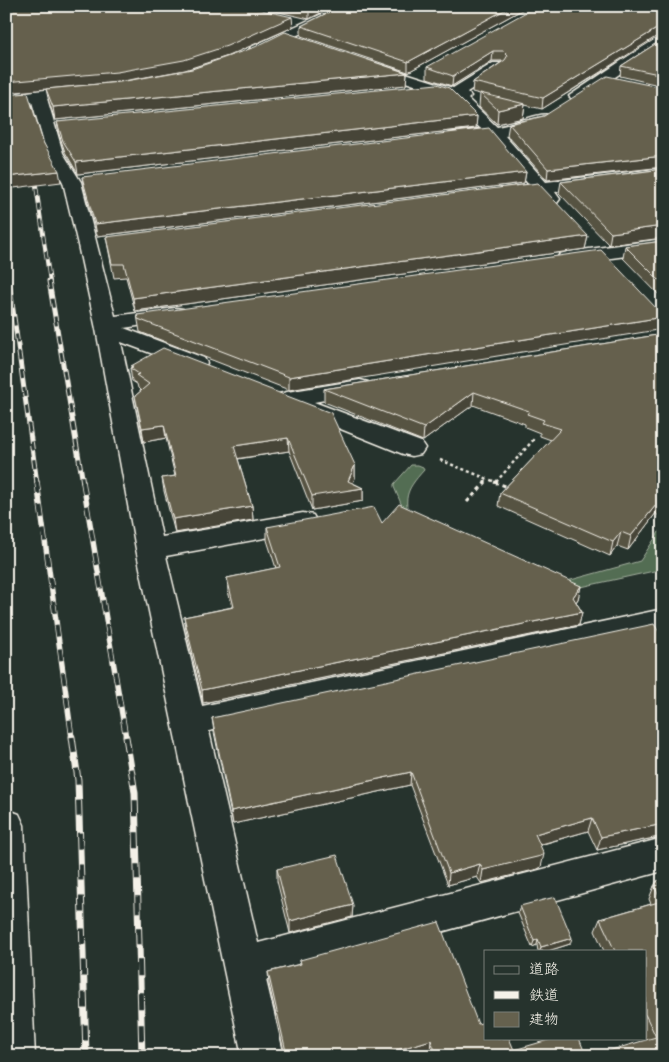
<svg xmlns="http://www.w3.org/2000/svg" width="669" height="1062" viewBox="0 0 669 1062" font-family="Pangolin,'Klee One',sans-serif">
	<style>
		.green { fill: #526d53; stroke: #a3af9e }
		.lines { fill: none; stroke-linecap: round; stroke-linejoin: round }
		.minor-casing { stroke: #f4f1e8; stroke-width: 3 }
		.tertiary-casing { stroke: #f4f1e8; stroke-width: 3 }
		.path-far1 { stroke: #f4f1e8; stroke-width: 2.5; stroke-dasharray: 3 3; stroke-linecap: butt }
		.path { stroke: #f4f1e8; stroke-width: 3; stroke-dasharray: 4 4; stroke-linecap: butt }
		.minor { fill: #26332d; fill-rule: evenodd }
		.tertiary { fill: #26332d; fill-rule: evenodd }
		.rail-far3-casing { stroke: #f4f1e8; stroke-width: 4 }
		.rail-far2-casing { stroke: #f4f1e8; stroke-width: 5 }
		.rail-far1-casing { stroke: #f4f1e8; stroke-width: 5.5 }
		.rail-casing { stroke: #f4f1e8; stroke-width: 7 }
		.rail-far3 { stroke: #26332d; stroke-width: 2.5; stroke-dasharray: 8; stroke-linecap: butt }
		.rail-far2 { stroke: #26332d; stroke-width: 3; stroke-dasharray: 9; stroke-linecap: butt }
		.rail-far1 { stroke: #26332d; stroke-width: 4; stroke-dasharray: 12; stroke-linecap: butt }
		.rail { stroke: #26332d; stroke-width: 5; stroke-dasharray: 16; stroke-linecap: butt }
		.wall { fill: #575343; stroke: #f4f1e8 }
		.shaded-wall { fill: #474437; stroke: #f4f1e8 }
		.building { fill: #65614e; stroke: #f4f1e8 }
	</style>
	<rect width="100%" height="100%" fill="#26332d"/>
	<filter id="ink" filterUnits="userSpaceOnUse"><feTurbulence type="fractalNoise" baseFrequency=".02" numOctaves="2"/><feDisplacementMap in="SourceGraphic" scale="10" xChannelSelector="R" yChannelSelector="G"/><feConvolveMatrix kernelMatrix="1 2 1 2 8 2 1 2 1" color-interpolation-filters="sRGB"/></filter>
	<g filter="url(#ink)">
		<g class="green">
			<path d="M411,465h7l5,2 1,3c-20,22 -20,28 -13,57l-17,-40v-3z"/>
			<polygon points="663,526 663,569 531,598 527,592 640,561"/>
		</g>
		<g class="lines">
			<g class="minor-casing">
				<g id="minor">
					<polygon points="250,6 267,6 255,14 245,14 243,11"/>
					<polygon points="663,35 663,45 582,99 572,99 569,96 658,36"/>
					<path d="M371,62l82,26 40,-25h10l2,3 -2,3 -36,23 4,4 -3,3 29,28c14,-2 43,-15 52,-12l2,3c-8,12 -32,15 -46,18l41,46 117,-14v10l-108,14 5,7 -3,4c-10,2 -13,-1 -20,-9l-31,4 -6,-1 -3,-4 3,-4 29,-4 -39,-47 -34,4 -6,-1 -2,-4 2,-4 31,-4 -33,-33 -82,-27 -2,-3 2,-3z"/>
					<polygon points="38,90 43,92 46,95 63,153 81,182 115,316 175,308 183,309 186,314 183,319 124,328 204,358 207,363 204,368 196,370 121,342 162,537 303,513 313,515 317,522 313,529 303,531 166,556 202,706 663,609 663,631 209,731 258,943 663,838 663,871 266,980 284,1056 242,1056 136,549 96,329 78,245 63,182 47,153 30,95 33,92"/>
					<polygon points="663,239 663,251 567,264 560,262 557,258 560,254 567,252"/>
					<polygon points="360,380 368,382 372,387 368,392 314,402 421,442 425,448 421,454 412,456 403,454 291,409 288,406 279,404 275,399 279,394 287,392"/>
					<polygon points="6,809 19,814 24,825 35,1056 6,1056"/>
				</g>
			</g>
			<g class="tertiary-casing">
				<g id="tertiary">
					<polygon points="339,6 356,6 261,53 251,53 249,50 251,47"/>
					<polygon points="84,86 89,88 92,91 89,94 6,104 6,94"/>
				</g>
			</g>
			<g class="path-far1">
				<polyline points="440,460 498,483"/>
				<polyline points="496,482 535,438"/>
				<polyline points="484,483 488,479"/>
			</g>
			<g class="path">
				<polyline points="494,482 508,487"/>
				<polyline points="467,502 486,482"/>
			</g>
			<use href="#minor" class="minor"/>
			<use href="#tertiary" class="tertiary"/>
			<g class="rail-far3-casing">
				<g id="rail-far3">
					<polyline points="34,172 50,282"/>
					<polyline points="6,260 9,282"/>
				</g>
			</g>
			<g class="rail-far2-casing">
				<g id="rail-far2">
					<polyline points="9,281 37,483"/>
					<polyline points="49,281 83,483"/>
				</g>
			</g>
			<g class="rail-far1-casing">
				<g id="rail-far1">
					<polyline points="37,482 72,738"/>
					<polyline points="83,482 126,738"/>
				</g>
			</g>
			<g class="rail-casing">
				<g id="rail">
					<polyline points="72,737 78,780 86,1056"/>
					<polyline points="126,737 135,793 142,1056"/>
				</g>
			</g>
			<use href="#rail-far3" class="rail-far3"/>
			<use href="#rail-far2" class="rail-far2"/>
			<use href="#rail-far1" class="rail-far1"/>
			<use href="#rail" class="rail"/>
		</g>
		<g class="wall">
			<polygon points="6,6 293,27 228,56 186,70 407,73 406,85 55,120 49,102 46,89 120,82 169,73 118,82 6,93"/>
			<polygon points="266,6 334,6 309,19 266,9"/>
			<polygon points="341,6 529,6 408,72 301,36 301,26"/>
			<polygon points="663,6 663,34 542,109 525,105 523,118 497,124 479,107 480,94 472,92 473,82 503,61 492,61 452,86 427,78 427,67"/>
			<polygon points="663,39 663,86 620,76 621,66"/>
			<polygon points="663,88 663,167 547,180 507,135 509,124"/>
			<polygon points="477,116 476,128 78,174 65,152 59,134 57,122"/>
			<polygon points="663,169 663,238 609,245 559,193 561,182"/>
			<polygon points="526,172 524,183 97,236 84,188 82,177"/>
			<polygon points="588,236 585,249 135,311 126,277 114,278 106,237"/>
			<polygon points="663,241 663,299 623,258 625,246"/>
			<polygon points="657,309 289,390 140,332 137,315"/>
			<polygon points="663,334 663,522 656,513 628,550 617,546 610,556 498,506 500,493 551,440 540,436 540,433 525,427 525,424 473,405 423,441 324,402 324,389"/>
			<polygon points="131,366 355,465 355,478 353,483 363,488 363,501 312,510 289,451 238,459 252,506 253,520 175,533 164,491 162,478 175,476 166,438 144,442 135,396 141,391 138,388 137,384 132,381 130,368 131,368"/>
			<polygon points="382,523 581,586 578,599 576,602 582,612 579,625 203,703 186,630 184,617 232,607 228,591 227,578 276,568 267,540 267,527"/>
			<polygon points="663,638 663,836 597,850 588,831 540,845 541,867 538,869 481,883 477,877 448,885 410,785 233,824 214,732 212,718"/>
			<polygon points="277,869 353,905 352,917 290,933 277,881"/>
			<polygon points="663,869 663,877 661,874"/>
			<polygon points="663,879 663,1056 646,1040 645,1038 645,951 604,951 595,931 600,919 651,904 649,899 654,886 657,881"/>
			<polygon points="520,906 570,944 548,951 538,951 537,945 532,947 518,913"/>
			<polygon points="300,960 478,1024 514,1050 586,1056 431,1056 430,1051 414,1056 285,1056 269,984 268,972 300,964"/>
		</g>
		<g class="shaded-wall">
			<polygon points="315,6 334,6 309,19 309,10"/>
			<polygon points="512,6 529,6 408,72 408,62"/>
			<polygon points="292,17 293,27 228,56 185,70 118,82 6,93 6,82"/>
			<polygon points="663,25 662,33 542,109 543,98"/>
			<polygon points="493,51 492,61 452,86 453,76"/>
			<polygon points="407,73 406,85 55,120 53,107"/>
			<polygon points="525,104 523,118 497,124 498,110"/>
			<polygon points="477,116 476,128 78,174 76,162"/>
			<polygon points="663,156 663,167 547,180 548,169"/>
			<polygon points="59,171 61,182 6,189 6,177"/>
			<polygon points="526,172 524,183 97,236 95,224"/>
			<polygon points="663,226 663,238 609,245 611,233"/>
			<polygon points="588,236 585,249 135,311 133,298"/>
			<polygon points="663,317 663,329 289,390 289,377"/>
			<polygon points="474,392 473,405 423,441 424,428"/>
			<polygon points="164,425 166,438 144,442 142,428"/>
			<polygon points="288,438 289,451 235,459 234,446"/>
			<polygon points="355,465 355,478 350,490 363,488 363,501 312,510 312,496 348,481"/>
			<polygon points="660,500 656,513 628,550 631,536"/>
			<polygon points="252,506 253,520 175,533 173,519"/>
			<polygon points="621,532 617,546 610,556 613,542"/>
			<polygon points="581,586 578,599 570,610 573,597"/>
			<polygon points="582,612 579,625 203,703 202,690"/>
			<polygon points="411,772 410,785 233,824 231,811"/>
			<polygon points="592,818 588,831 531,847 535,834"/>
			<polygon points="663,824 663,836 597,850 601,837"/>
			<polygon points="544,854 541,867 538,869 481,883 483,870"/>
			<polygon points="480,864 477,877 448,885 449,873"/>
			<polygon points="353,905 352,917 290,933 290,921"/>
			<polygon points="572,938 570,944 548,951 540,951 541,947"/>
			<polygon points="538,939 537,945 532,947 534,941"/>
			<polygon points="431,1040 430,1051 414,1056 386,1056 387,1053"/>
		</g>
		<g class="building">
			<polygon points="6,6 245,6 292,17 227,46 184,60 117,72 6,82"/>
			<polygon points="295,6 315,6 309,10"/>
			<polygon points="341,6 512,6 408,62 301,26"/>
			<polygon points="537,6 663,6 663,25 543,98 473,82 505,60 508,55 504,51 493,51 453,76 427,67"/>
			<polygon points="285,32 407,73 53,107 46,89 120,82 192,69 255,47"/>
			<polygon points="663,39 663,75 621,66"/>
			<polygon points="607,76 663,88 663,156 548,169 509,124 544,116"/>
			<polygon points="437,84 449,88 477,116 76,162 63,141 57,122"/>
			<polygon points="28,93 43,142 59,171 6,177 6,95"/>
			<polygon points="480,93 525,104 498,110"/>
			<polygon points="489,128 526,172 95,224 82,177"/>
			<polygon points="663,169 663,226 611,233 561,182"/>
			<polygon points="538,183 588,236 133,298 124,264 112,264 106,237"/>
			<polygon points="663,241 663,284 625,246"/>
			<polygon points="601,250 657,309 663,309 663,317 289,377 138,319 137,315"/>
			<polygon points="663,334 663,504 660,500 631,536 621,532 613,542 500,493 561,429 542,423 544,420 527,414 529,411 474,392 424,428 324,389"/>
			<polygon points="163,348 331,413 355,465 348,481 363,488 312,496 288,438 234,446 252,506 173,519 162,478 176,476 164,425 142,428 135,396 149,384 136,375 139,374 130,368 133,367 131,366"/>
			<polygon points="399,504 581,586 573,597 582,612 202,690 184,617 234,607 227,578 280,567 267,527 374,507 382,523"/>
			<polygon points="654,624 663,638 663,824 601,837 592,818 535,834 544,854 541,856 483,870 480,864 449,873 411,772 231,811 212,718"/>
			<polygon points="337,855 353,905 290,921 277,869"/>
			<polygon points="663,879 663,1056 591,1056 656,1037 645,1014 645,951 615,951 600,919 662,901 654,886 660,885 657,881"/>
			<polygon points="555,897 572,938 541,947 538,939 534,941 520,906"/>
			<polygon points="439,922 478,1024 485,1022 485,1038 509,1038 514,1050 555,1038 579,1038 586,1056 437,1056 431,1040 387,1053 387,1056 287,1056 268,972 301,964 300,960"/>
		</g>
	</g>
	<rect width="669" height="1062" fill="none" stroke="#26332d" stroke-width="25"/>
	<rect x="12" y="12" width="644" height="1037" fill="none" stroke="#f4f1e8" stroke-width="2" filter="url(#ink)"/>
	<rect x="484" y="950" width="162" height="90" fill="#26332d" stroke="#787f78"/>
	<rect x="494" y="966" width="25" height="8" fill="#26332d" stroke="#787f78"/>
	<text x="529" y="974" font-size="15" fill="#f4f1e8">道路</text>
	<rect x="494" y="991" width="25" height="8" fill="#f4f1e8" stroke="#787f78"/>
	<text x="529" y="1000" font-size="15" fill="#f4f1e8">鉄道</text>
	<rect x="494" y="1012" width="25" height="15" fill="#65614e" stroke="#787f78"/>
	<text x="529" y="1024" font-size="15" fill="#f4f1e8">建物</text>
</svg>
